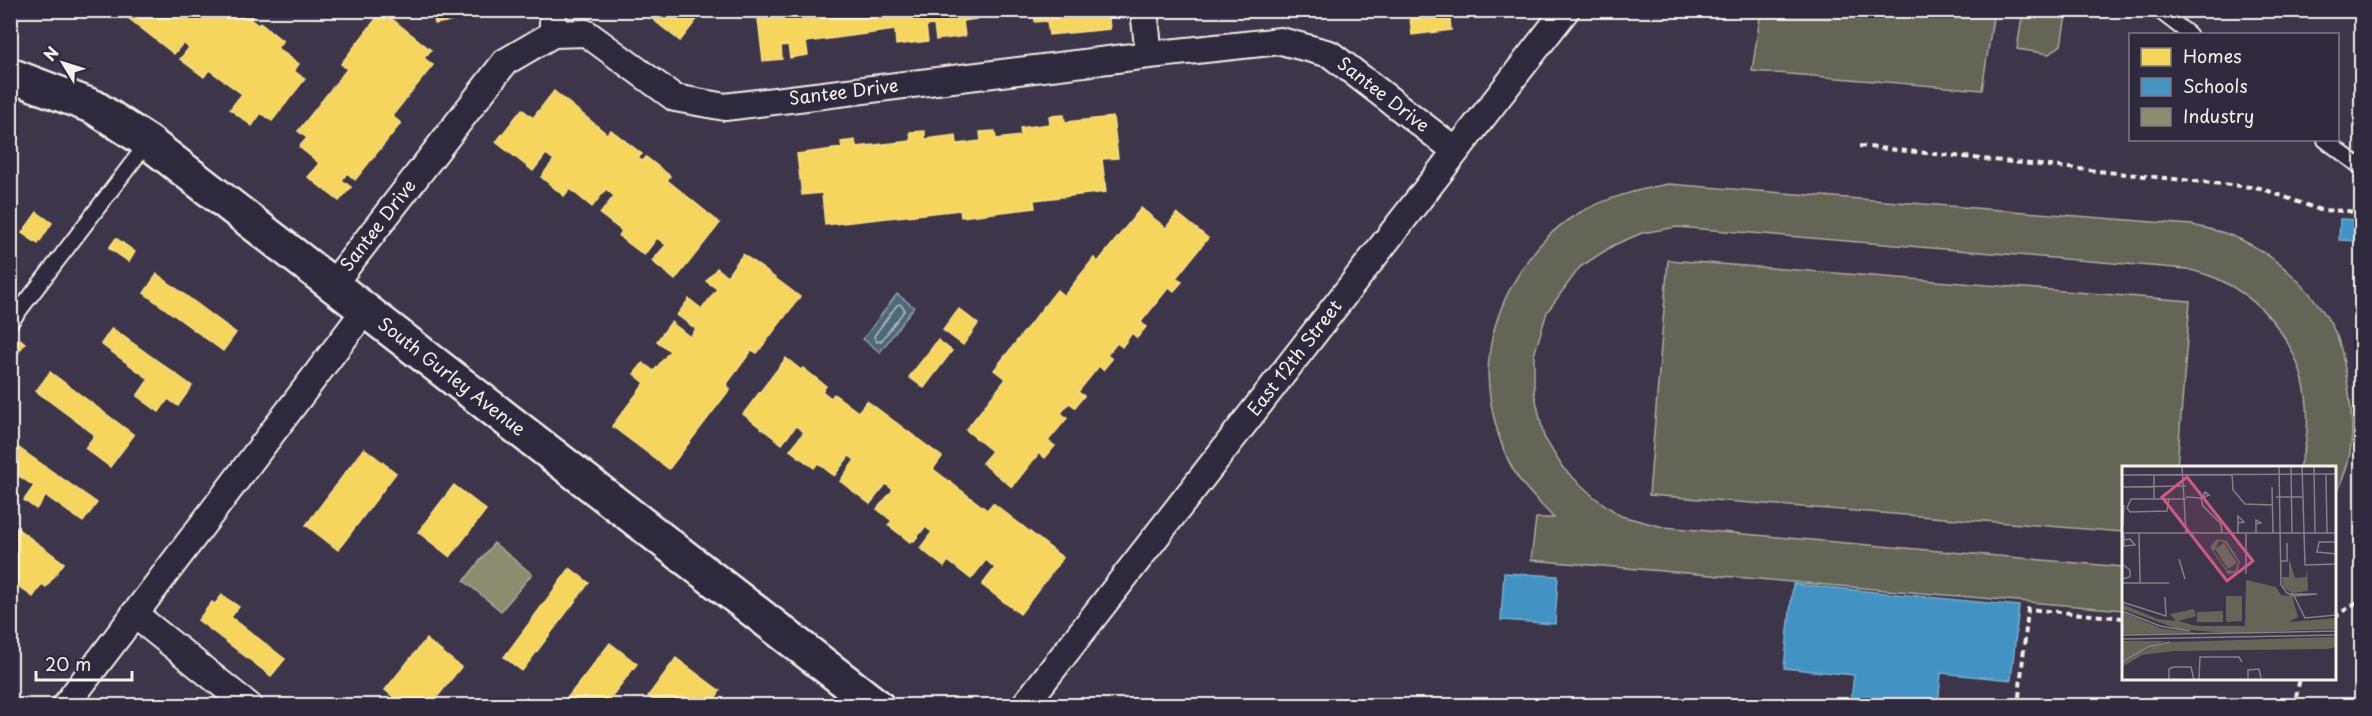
<svg xmlns="http://www.w3.org/2000/svg" width="2372" height="716" viewBox="0 0 2372 716" font-family="'Playpen Sans',sans-serif">
	<style>
		.green { fill: #646557; stroke: #acaba0; stroke-width: 1.5 }
		.water { fill: #4e6778; stroke: #909ea5; stroke-width: 1.5 }
		.homes { fill: #f6d55c; stroke: #f5dd86; stroke-width: 1.5 }
		.schools { fill: #4393c3; stroke: #78afce; stroke-width: 1.5 }
		.industry { fill: #8c8c6e; stroke: #abaa93; stroke-width: 1.5 }
		.lines { fill: none; stroke-linecap: round; stroke-linejoin: round }
		.shore { stroke: #b2babb; stroke-width: 1.5 }
		.service-casing { stroke: #f4f1e8; stroke-width: 18 }
		.minor-casing { stroke: #f4f1e8; stroke-width: 30 }
		.tertiary-casing { stroke: #f4f1e8; stroke-width: 38 }
		.path { stroke: #f4f1e8; stroke-width: 4; stroke-dasharray: 6 4.5; stroke-linecap: butt }
		.service { stroke: #2f2a3d; stroke-width: 14 }
		.minor { stroke: #2f2a3d; stroke-width: 26 }
		.tertiary { stroke: #2f2a3d; stroke-width: 33 }
		.labels { text-anchor: middle; stroke-width: 6; stroke-linejoin: round; paint-order: stroke }
		.street-label { font-size: 18px; fill: #f4f1e8; stroke: #2f2a3d }
		.inset-road { fill: none; stroke: #868089; stroke-width: 1.5 }
		.view { fill: #d15985; fill-opacity: 0.15; stroke: #d15985; stroke-width: 3 }
		.inset-edge { fill: none; stroke: #f4f1e8; stroke-width: 3 }
	</style>
	<rect width="100%" height="100%" fill="#3d3549"/>
	<filter id="ink" filterUnits="userSpaceOnUse"><feTurbulence type="fractalNoise" baseFrequency=".0167" numOctaves="2"/><feDisplacementMap in="SourceGraphic" scale="12" xChannelSelector="R" yChannelSelector="G"/><feConvolveMatrix kernelMatrix="1 2 1 2 8 2 1 2 1" color-interpolation-filters="sRGB"/></filter>
	<g filter="url(#ink)">
		<g class="green">
			<polygon points="1761,11 1994,11 1982,90 1752,71"/>
			<polygon points="2023,11 2063,11 2066,15 2061,45 2049,54 2017,49"/>
			<path d="M1668,184l524,41c11,3 24,5 35,9 45,16 88,56 109,100 7,16 9,36 12,53 7,44 6,70 -13,111l-1,-31h-35c3,-9 6,-18 7,-27 9,-67 -24,-128 -84,-159 -11,-6 -24,-9 -35,-12l-510,-42 -35,6 -28,12 -34,22 -33,45 -13,43v36l10,46 19,31 31,29 27,19 42,11 460,40v43l-592,-50 5,-42h18c-13,-14 -29,-28 -39,-45 -18,-30 -30,-81 -26,-115 5,-55 43,-120 92,-146 28,-15 56,-22 87,-28z"/>
			<polygon points="1668,260 2190,301 2177,467 2123,467 2123,532 1649,495"/>
		</g>
		<polygon class="water" points="897,294 914,307 880,352 863,339"/>
		<g class="homes">
			<polygon points="118,10 246,10 253,16 250,19 258,25 260,23 283,41 277,48 299,64 294,71 305,79 272,121 261,113 252,126 230,109 242,94 209,70 204,77 180,59 189,48 183,43 174,54"/>
			<polygon points="433,10 475,10 476,17 435,24"/>
			<polygon points="641,10 692,10 691,12 698,18 680,41"/>
			<polygon points="776,10 975,10 976,19 963,21 965,36 936,40 934,25 926,26 928,41 896,45 895,30 806,42 808,55 790,58 788,45 781,46 782,59 763,61 758,19 777,17"/>
			<polygon points="1034,10 1108,10 1110,29 1049,35 1047,21 1035,22"/>
			<polygon points="1409,10 1449,10 1451,30 1412,35"/>
			<polygon points="382,11 431,50 424,58 433,65 392,116 401,123 355,180 347,173 342,180 351,187 339,201 308,177 319,163 299,147 307,138 298,131 347,69 341,64"/>
			<polygon points="554,91 607,134 611,130 642,154 638,158 643,161 646,157 670,176 667,180 720,223 675,280 652,261 666,245 657,238 644,255 619,236 622,231 600,214 614,196 606,189 592,207 570,189 564,196 541,177 554,160 546,154 533,171 496,142 522,109 533,118"/>
			<polygon points="1064,115 1065,122 1113,117 1118,158 1102,159 1106,192 1034,200 1035,208 961,217 960,210 825,225 822,193 802,195 797,154 842,148 841,142 855,140 856,147 911,141 910,132 925,131 925,139 956,135 957,144 981,141 980,132 995,131 996,139 1021,136 1020,128 1050,124 1049,116"/>
			<polygon points="1141,208 1166,228 1177,213 1208,238 1176,278 1182,282 1174,291 1169,287 1141,322 1146,327 1137,338 1132,333 1122,347 1117,343 1107,355 1112,359 1103,370 1099,366 1078,392 1084,396 1075,407 1069,403 1061,413 1067,418 1048,441 1055,446 1045,458 1039,453 1012,487 982,463 992,451 966,430 1006,379 994,370 1057,290 1064,296 1094,258 1098,262"/>
			<polygon points="37,212 52,223 38,244 22,233"/>
			<polygon points="116,238 135,252 129,262 109,248"/>
			<polygon points="743,254 800,297 757,353 752,350 726,385 730,389 669,469 612,426 645,383 634,374 643,363 654,371 670,351 657,341 671,322 690,337 696,329 677,315 689,299 702,309 717,289 706,281 717,268 727,276"/>
			<polygon points="157,274 236,333 223,351 144,293"/>
			<polygon points="959,309 978,324 963,345 943,330"/>
			<polygon points="112,328 192,386 178,406 168,399 159,412 137,396 149,379 101,344"/>
			<polygon points="18,337 25,343 15,357 10,354 10,347"/>
			<polygon points="938,340 952,351 924,388 909,377"/>
			<polygon points="786,358 801,370 803,368 826,386 822,391 831,398 834,394 858,412 867,401 942,457 933,469 987,510 993,503 1063,558 1020,614 982,585 995,568 986,560 971,579 948,561 944,567 920,548 932,532 925,527 914,541 912,540 910,542 888,525 892,521 877,509 893,490 886,484 870,504 840,481 855,460 849,456 834,476 818,463 814,468 790,450 804,432 796,426 782,444 743,414"/>
			<polygon points="50,372 134,435 110,467 85,448 95,435 36,391"/>
			<polygon points="16,446 97,503 83,522 46,496 36,509 24,500 34,486 10,470 10,454"/>
			<polygon points="364,448 396,473 338,550 306,525"/>
			<polygon points="454,485 486,510 450,557 418,532"/>
			<polygon points="10,523 64,563 46,587 42,584 33,597 10,580 10,570 18,561 10,556"/>
			<polygon points="570,568 589,583 522,671 504,657"/>
			<polygon points="222,595 239,607 231,617 285,659 271,676 198,620 212,602 215,604"/>
			<polygon points="426,639 461,667 430,706 404,706 385,690"/>
			<polygon points="610,643 637,664 604,706 561,706"/>
			<polygon points="676,658 720,691 710,706 661,706 648,696"/>
		</g>
		<g class="schools">
			<polygon points="2340,219 2362,220 2361,241 2339,240"/>
			<polygon points="1504,573 1558,576 1555,624 1501,620"/>
			<polygon points="1793,584 2019,606 2011,680 1941,673 1938,706 1911,706 1851,700 1854,675 1784,668"/>
		</g>
		<polygon class="industry" points="494,543 532,574 501,611 464,581"/>
		<g class="lines">
			<polygon class="shore" points="900,304 904,308 904,311 881,341 877,342 874,336 897,305"/>
			<g class="service-casing">
				<g id="service">
					<polyline points="2158,10 2189,34"/>
					<polyline points="2325,140 2362,168"/>
					<polyline points="10,323 148,142"/>
				</g>
			</g>
			<g class="minor-casing">
				<g id="minor">
					<polyline points="1144,10 1149,55"/>
					<polyline points="553,34 553,10"/>
					<path id="s1" d="M333,284l172,-222 48,-28 33,-1 89,65 50,9 424,-52 132,-14 49,13 126,97"/>
					<polyline points="134,614 249,706"/>
					<polyline points="65,706 366,309"/>
					<path id="s2" d="M1024,706l542,-696"/>
				</g>
			</g>
			<g class="tertiary-casing">
				<g id="tertiary">
					<path id="s3" d="M10,75l84,32 54,35 729,564"/>
				</g>
			</g>
			<g class="path">
				<polyline points="1859,146 2260,188 2320,210 2349,211 2362,217"/>
				<polyline points="2334,617 2362,599"/>
				<polyline points="2019,697 2028,609 2123,618"/>
				<polyline points="2296,697 2300,678"/>
			</g>
			<use href="#service" class="service"/>
			<use href="#minor" class="minor"/>
			<use href="#tertiary" class="tertiary"/>
		</g>
	</g>
	<g class="labels">
		<g class="street-label">
			<text dy="6" stroke="none"><textPath href="#s1" startOffset="650">Santee Drive</textPath></text>
			<text dy="6" stroke="none"><textPath href="#s1" startOffset="1208">Santee Drive</textPath></text>
			<text dy="6" stroke="none"><textPath href="#s1" startOffset="74">Santee Drive</textPath></text>
			<text dy="6" stroke="none"><textPath href="#s2" startOffset="441">East 12th Street</textPath></text>
			<text dy="6" stroke="none"><textPath href="#s3" startOffset="538">South Gurley Avenue</textPath></text>
		</g>
	</g>
	<g transform="translate(2122 466)">
		<rect width="214" height="214" fill="#3d3549"/>
		<path d="M95,73l10,2 13,21 -3,11 6,-3 -10,7 4,-4 -9,1 -18,-27zM97,75l6,2 13,19 -3,9 -8,-1 -13,-19zM102,77l13,20 -9,6 -13,-20zM167,92l6,20 11,-1 1,-9 1,23 -17,2 -8,-6 -1,-10h7zM124,114l30,7 5,8 11,1 6,21 -9,5 47,-4v11l-109,4 -49,-4 -56,-20v-5l36,15 18,2 -6,-7 24,-5 2,7 -17,5 17,5h49zM104,130h16v25l-16,1zM101,145v11h-26v-10zM0,146l38,16 37,5 -75,1zM214,171v10l-8,2 -154,2 -32,4 -20,12v-4l26,-15 24,-6zM0,175h43l-43,20z" fill="#646557" fill-rule="evenodd"/>
		<path class="inset-road" d="M60,0l4,67M157,0l2,119 6,8 2,1 5,2 23,-2h-28M169,0l1,67M180,0l3,99 32,-1M192,0l1,67M110,8l1,16 12,14 28,1M204,8l1,59M0,9l215,-1M0,21l64,-1M150,21l1,46M64,31l15,1 2,8 18,18 1,9M154,31h27M79,32l8,-3 -4,-3 -2,5M32,33v-24M47,33l-2,12 -37,1 -3,-4 4,-9h55M116,57l6,-1 -6,-6v17M1,59l1,-20M0,67h215M1,67l1,4v9l11,-1 -5,-6 -6,1M17,67l1,50M124,67v41M134,67v-13l5,3 -5,1M215,76h-18l-2,10 20,2M57,93l6,20M159,95h6v-18M0,98l8,6v7l-8,2M0,117h47M172,130l11,22 31,-3M0,136l44,14 -1,-19M0,145l38,15 30,5M0,169l215,-4M0,173l215,-4M0,196l26,-15 22,-5M77,213l1,-22h39l3,5M47,214v-11l4,-2h18l3,13M126,214v-10l11,-1 2,9"/>
		<path class="view" d="M65,11l66,84 -26,20 -65,-84z"/>
		<rect width="214" height="214" class="inset-edge"/>
	</g>
	<rect width="2372" height="716" fill="none" stroke="#2f2a3d" stroke-width="36"/>
	<rect x="18" y="18" width="2336" height="680" fill="none" stroke="#f4f1e8" stroke-width="2" filter="url(#ink)"/>
	<rect x="2129" y="33" width="210" height="108" fill="#2f2a3d" stroke="#7e7a81" stroke-width="1.5"/>
	<rect x="2141" y="48" width="30" height="18" fill="#f6d55c" stroke="#7e7a81" stroke-width="1.5"/>
	<text x="2183" y="63" font-size="18" fill="#f4f1e8">Homes</text>
	<rect x="2141" y="78" width="30" height="18" fill="#4393c3" stroke="#7e7a81" stroke-width="1.5"/>
	<text x="2183" y="93" font-size="18" fill="#f4f1e8">Schools</text>
	<rect x="2141" y="108" width="30" height="18" fill="#8c8c6e" stroke="#7e7a81" stroke-width="1.5"/>
	<text x="2183" y="123" font-size="18" fill="#f4f1e8">Industry</text>
	<g transform="translate(63 63) rotate(308)" stroke="#2f2a3d" stroke-width="4.5" paint-order="stroke">
	<path d="M0-4.5L10 22L0 15L-10 22Z" fill="#f4f1e8"/>
	<text y="-9" font-size="16" font-weight="bold" text-anchor="middle" fill="#f4f1e8">N</text>
	</g>
	<path d="M36 671v9h96v-9" fill="none" stroke="#f4f1e8" stroke-width="3"/>
	<text x="45" y="671" font-size="18" fill="#f4f1e8" stroke="#2f2a3d" stroke-width="4.5" paint-order="stroke">20 m</text>
</svg>
